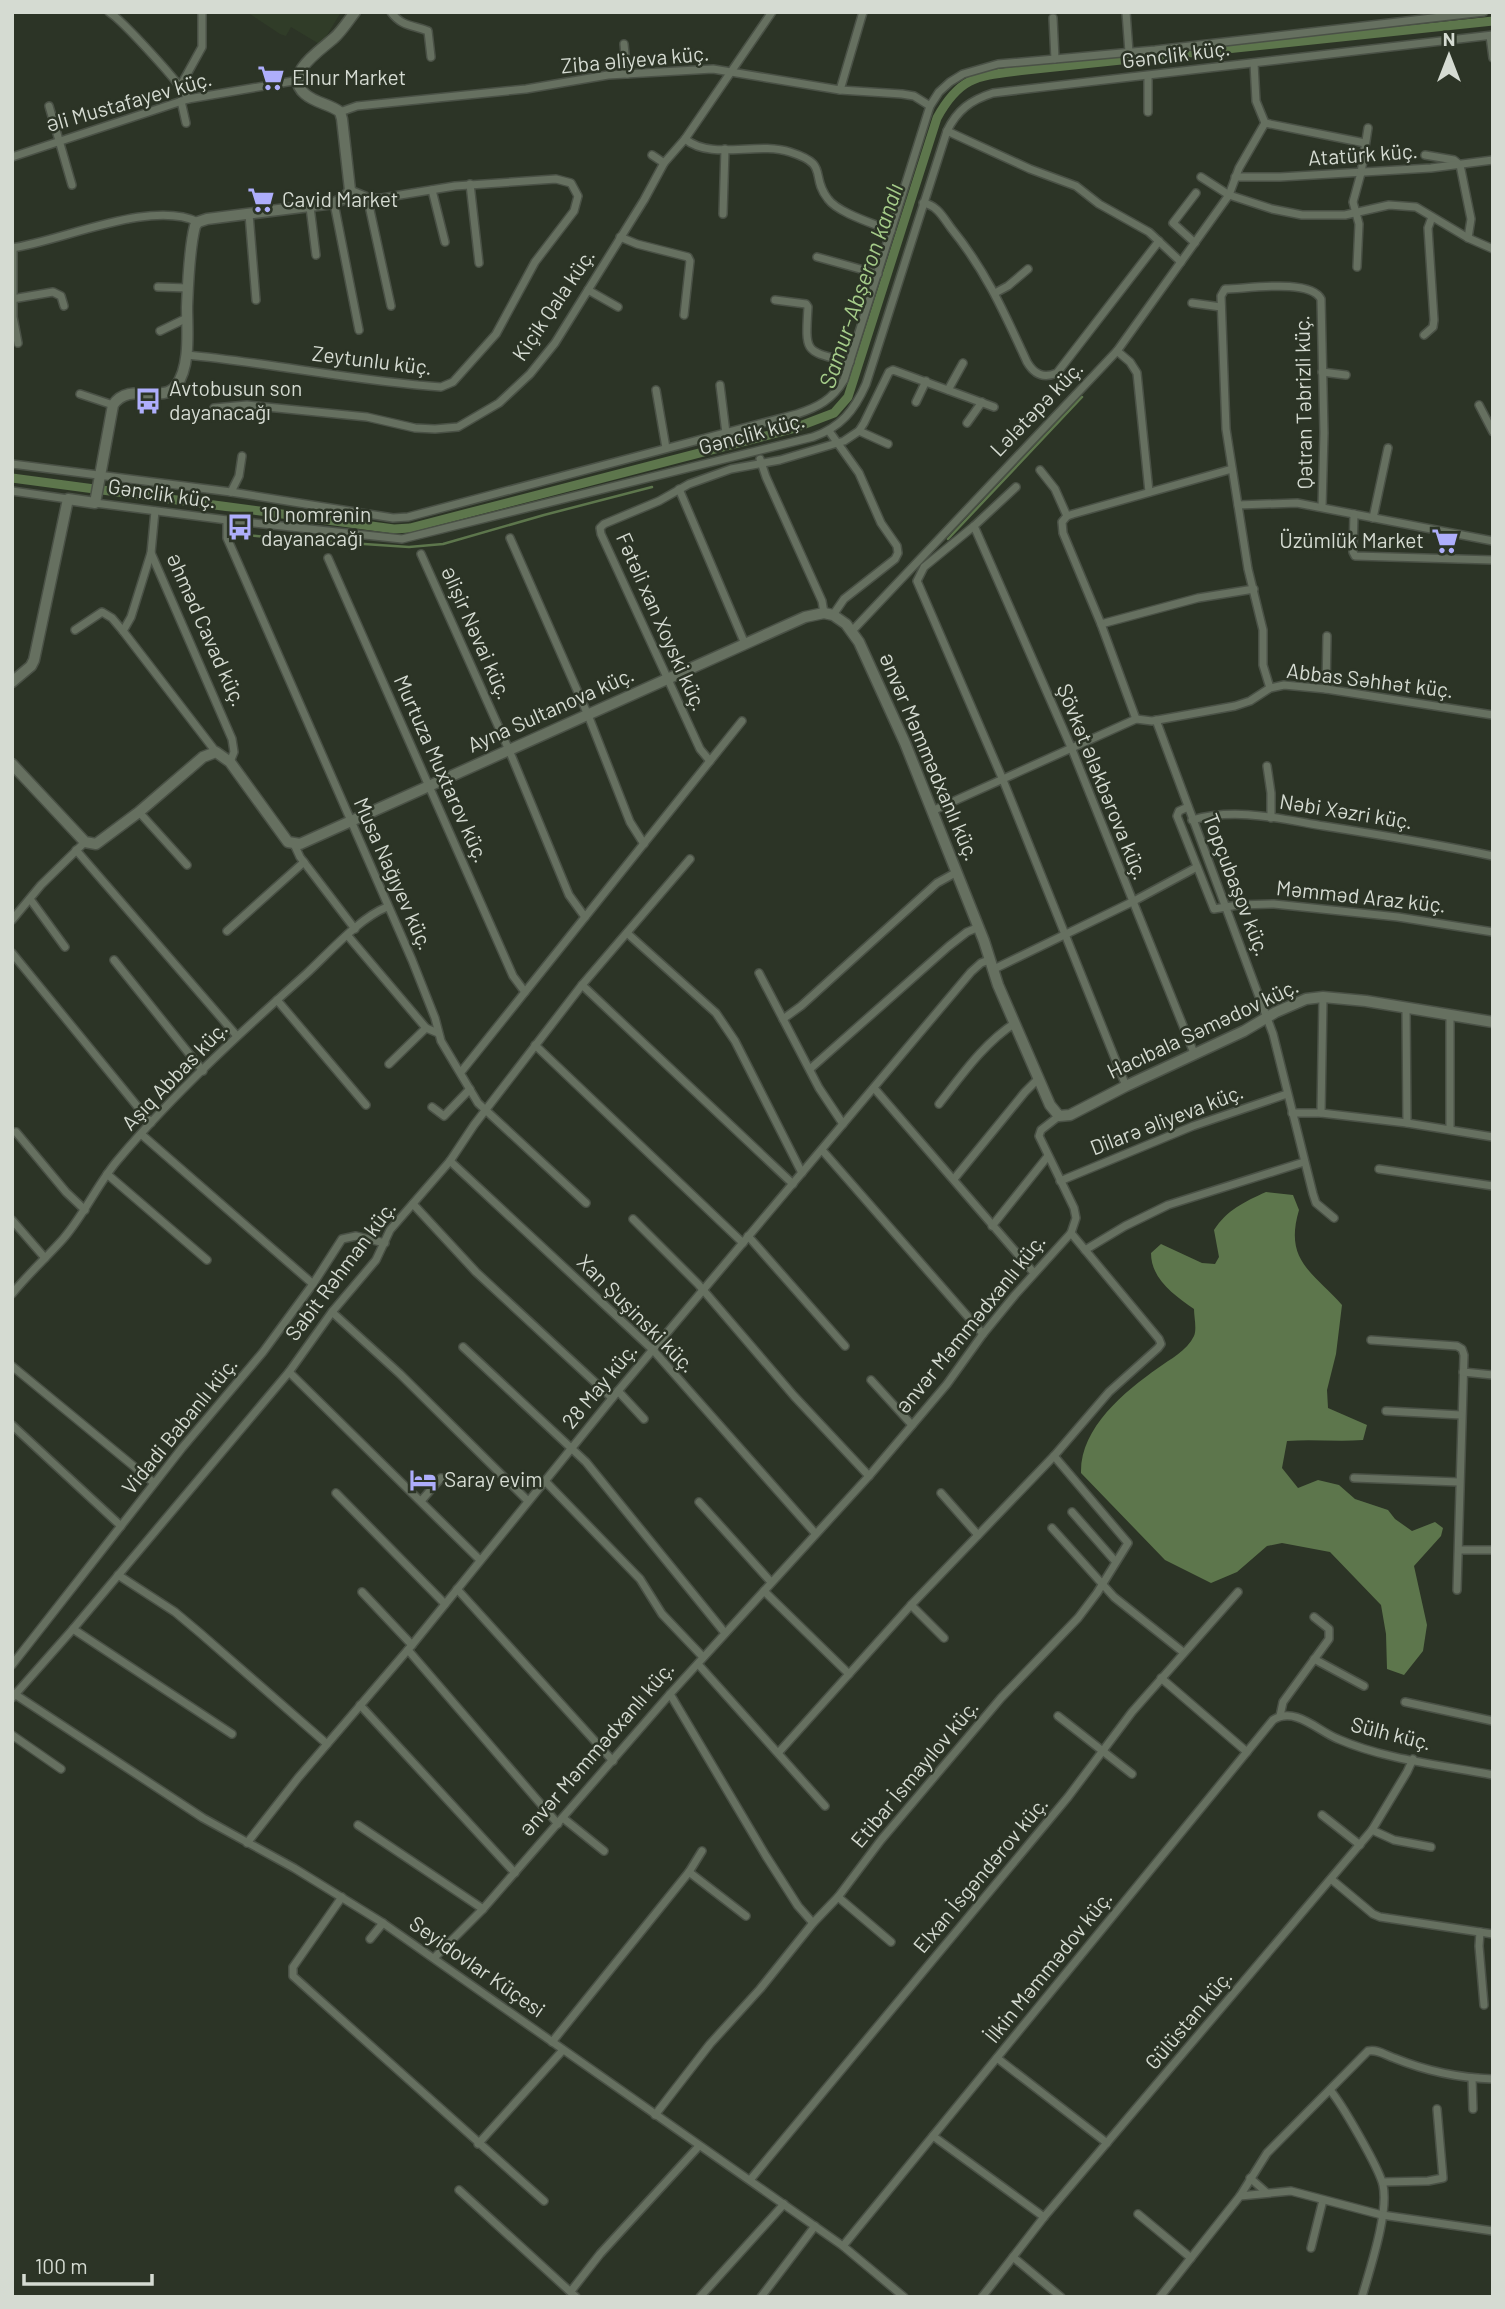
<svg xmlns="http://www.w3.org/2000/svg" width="1505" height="2309" viewBox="0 0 1505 2309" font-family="Barlow,sans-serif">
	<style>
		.built { fill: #303c28 }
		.water { fill: #5d764c }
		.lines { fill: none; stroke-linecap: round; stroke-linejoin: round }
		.stream { stroke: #5d764c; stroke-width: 2.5 }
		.canal { stroke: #5d764c; stroke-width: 9 }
		.minor-casing { stroke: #4a5146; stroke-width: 10 }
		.tertiary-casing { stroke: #4a5146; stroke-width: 13 }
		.minor { stroke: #667060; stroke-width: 7 }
		.tertiary { stroke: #667060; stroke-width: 10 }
		.labels { text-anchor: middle; stroke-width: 5; stroke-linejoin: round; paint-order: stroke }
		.street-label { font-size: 21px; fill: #d5dbd2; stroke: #2c3426 }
		.poi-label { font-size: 21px; fill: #d5dbd2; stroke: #2c3426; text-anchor: start }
		.water-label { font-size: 23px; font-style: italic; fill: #a5cc89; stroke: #2c3426 }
	</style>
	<rect width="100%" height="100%" fill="#2c3426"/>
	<polygon class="built" points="247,12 341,12 321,45 291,27 286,36 280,34"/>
	<path class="water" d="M1266,1192l27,3 6,15c-15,51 13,61 43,95l-6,49 -9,36 1,18 39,17 -4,15c-26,2 -50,-1 -76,1l-5,27 16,20 20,-8 21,5 16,14 33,11 7,9 17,12 23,-9 8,6 -2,8 -27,30 13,59 -4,26 -19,24 -17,-6 -1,-35 -5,-29 -51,-53 -48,-9 -15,3 -30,26 -26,11 -46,-23 -84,-87c-1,-45 43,-81 77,-105 12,-9 29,-17 36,-32 3,-7 0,-19 0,-27 -20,-14 -43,-30 -43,-56l10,-9 41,19 13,1 4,-7 -5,-27c13,-20 30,-28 52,-38z"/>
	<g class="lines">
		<g class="stream">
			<polyline points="237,534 307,541"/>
			<polyline points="948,539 1082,397"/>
			<polyline points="319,541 409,547 443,544 544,515 652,487"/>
		</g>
		<path class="canal" d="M12,478l382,51 16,-1 382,-99 42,-16 14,-16 89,-279c24,-44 43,-42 89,-48l467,-49"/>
		<g class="minor-casing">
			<g id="minor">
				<path d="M109,12c13,8 74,74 79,87"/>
				<path d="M391,12c11,15 22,13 37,19l3,26"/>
				<polyline points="1126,12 1129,52"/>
				<polyline points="1053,18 1055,59"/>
				<polyline points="1490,36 1493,58"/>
				<polyline points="624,44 627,74"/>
				<polyline points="181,85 202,47 202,12"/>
				<polyline points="840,90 863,12"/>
				<polyline points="181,101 186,123"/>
				<polyline points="49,106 72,185"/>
				<polyline points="340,112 357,106 526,89 608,75 713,69 840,90 902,94 914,96 930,106"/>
				<polyline points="1148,112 1148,76"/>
				<polyline points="1265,123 1365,143"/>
				<polyline points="947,131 1030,169 1076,186 1099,204 1149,232 1181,262"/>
				<path d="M685,139c27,22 72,2 105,13 41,13 19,23 38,47 10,14 47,25 63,32"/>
				<polyline points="652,155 664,163"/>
				<polyline points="1425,155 1454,160 1460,165 1471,219 1468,238"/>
				<polyline points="12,157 188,99 299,80"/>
				<polyline points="1201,177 1229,195 1272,209 1302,215 1345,215 1389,205 1416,207 1468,238 1493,249"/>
				<polyline points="1235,177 1280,177 1431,168 1493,160"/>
				<polyline points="470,184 479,263"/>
				<polyline points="432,190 445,242"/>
				<polyline points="370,198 370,210 391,306"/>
				<polyline points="334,203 359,330"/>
				<path d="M923,203c14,2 20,14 28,25 35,43 53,84 76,134 7,12 16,17 30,11l102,-132"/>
				<polyline points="310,207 316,255"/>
				<polyline points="249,214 256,300"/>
				<polyline points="723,214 725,149"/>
				<polyline points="620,237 637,244 688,257 690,261 684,315"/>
				<polyline points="1195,243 1173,223 1196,193"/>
				<path d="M12,248c50,-7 139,-49 186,-26"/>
				<polyline points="13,248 13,317 18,343"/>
				<polyline points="817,257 878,274"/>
				<polyline points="1357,267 1359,224 1353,202 1361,173 1368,128"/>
				<polyline points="158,287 188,288"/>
				<polyline points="588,290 618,307"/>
				<polyline points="995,293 1008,286 1028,269"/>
				<polyline points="12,299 53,292 61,296 64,306"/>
				<path d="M775,300l31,4 2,3c-3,48 -3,44 42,55"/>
				<polyline points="1192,303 1221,307"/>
				<polyline points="160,331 187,318"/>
				<polyline points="1424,335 1433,327 1434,320 1428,228 1432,217"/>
				<polyline points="1117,351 1130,362 1137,373 1149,492"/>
				<path d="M187,355c85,8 168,26 254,32l12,-5 43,-48 39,-72 39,-51 4,-15 -7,-13 -15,-4 -101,7 -73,12h-12l-20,-8"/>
				<polyline points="1322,372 1346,375"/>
				<polyline points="720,385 726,433"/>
				<polyline points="656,390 666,448"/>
				<polyline points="948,390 963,363"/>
				<polyline points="80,394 113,405"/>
				<polyline points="916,402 926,381"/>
				<polyline points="1479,405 1493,432"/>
				<polyline points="214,408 247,405 367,417 415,428 435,429 458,427 499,403 530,374 555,343 644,200 664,163 685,139 772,12"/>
				<polyline points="967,423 982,402"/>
				<polyline points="829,431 859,473 881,523 897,546 898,553 895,559 844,599 833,615"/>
				<polyline points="859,431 888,444"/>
				<polyline points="760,459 766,477 822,601 824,613"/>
				<path d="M12,464l219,28 162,26 15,-1 389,-103c21,-7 35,-14 47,-34l86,-274 9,-14 11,-10 13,-8 35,-10 157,-14 329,-38"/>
				<polyline points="1040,470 1055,489 1067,516"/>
				<polyline points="1016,487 974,526 924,567 917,581 1003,780 1126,1086"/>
				<polyline points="679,489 745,644"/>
				<polyline points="12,491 68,499"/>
				<polyline points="231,492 239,476 242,456"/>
				<path d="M95,503l132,17 175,19 411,-102c28,-10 41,-26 53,-53l81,-253c10,-21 24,-31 46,-38l500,-58"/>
				<polyline points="1238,505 1297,503 1493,541"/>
				<polyline points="155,511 151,553 232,739 234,752 230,762"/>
				<polyline points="1354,514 1353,552 1355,556 1493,560"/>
				<polyline points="1373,518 1388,448"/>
				<polyline points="227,520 227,538 231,547 412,960 435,1018 441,1041 478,1103 586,1203"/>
				<polyline points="974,526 1071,747 1194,1053"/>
				<polyline points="510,538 588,715 630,822 644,844"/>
				<polyline points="151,553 131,617 123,631 216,752"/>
				<polyline points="421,554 509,750 569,895 585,917"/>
				<polyline points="328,558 513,976 525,992"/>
				<polyline points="1101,624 1198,598 1254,589"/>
				<polyline points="75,630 102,612 112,618 123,631"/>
				<polyline points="852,631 1117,351 1229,195 1239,168 1265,123 1256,101 1254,63"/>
				<path d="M1270,688l-7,-23v-35l-15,-61 -22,-140 -5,-133 4,-7c21,0 85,-11 96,10l3,134 -2,74"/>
				<polyline points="1326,689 1327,636"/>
				<polyline points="1136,719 1101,624 1063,533 1062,522 1067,516 1073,514 1232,469"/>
				<polyline points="1156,720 1273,1034 1313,1194 1316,1203 1334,1218"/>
				<polyline points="710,761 700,749 601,534 600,528 604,524 659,501 689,484 731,469 780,460 844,441 859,431 864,423 889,372 893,370 994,407"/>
				<polyline points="1267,766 1271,793 1271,818"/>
				<polyline points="1188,807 1179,811 1177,816 1214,909 1238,905 1274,904 1398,917 1493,932"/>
				<polyline points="932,811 1136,719 1152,721 1235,706 1250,701 1270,688 1284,685 1326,689 1493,715"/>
				<polyline points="139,812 187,865"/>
				<path d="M1192,820c44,-13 89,-1 132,6 57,9 113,18 169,30"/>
				<polyline points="294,844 300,857 355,929"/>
				<polyline points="76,850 237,1036"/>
				<polyline points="30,899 65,947"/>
				<polyline points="12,920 41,885 85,842"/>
				<polyline points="227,931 304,862"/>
				<polyline points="627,933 716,1013 735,1041 802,1173"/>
				<polyline points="348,936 426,1028 438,1033"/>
				<polyline points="12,953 151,1123"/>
				<polyline points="114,960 203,1071"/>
				<polyline points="992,970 1132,902 1197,867"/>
				<polyline points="759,973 819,1088 843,1124"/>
				<polyline points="582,985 793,1184"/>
				<polyline points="277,1000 366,1105"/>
				<polyline points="1406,1008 1407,1123"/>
				<polyline points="1450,1015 1450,1129"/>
				<polyline points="783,1019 801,1006 937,883 957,872"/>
				<polyline points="535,1045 743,1243"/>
				<polyline points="389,1064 426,1028"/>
				<polyline points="810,1069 949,946 967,932 979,927"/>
				<polyline points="461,1072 742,721"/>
				<polyline points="874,1088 1034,1273"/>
				<path d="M939,1104c23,-29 45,-61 76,-81"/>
				<polyline points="432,1107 444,1116 470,1089"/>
				<polyline points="1292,1113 1321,1113 1407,1123 1493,1137"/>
				<polyline points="1321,1113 1323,997"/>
				<polyline points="16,1132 66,1192 85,1210"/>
				<polyline points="141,1134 313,1284"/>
				<polyline points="822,1150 983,1334"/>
				<polyline points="450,1161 653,1350 815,1533"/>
				<polyline points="1379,1169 1493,1186"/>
				<polyline points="107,1174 207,1260"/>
				<polyline points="954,1179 1025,1092 1039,1078"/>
				<polyline points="1060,1181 1193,1126 1287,1094"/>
				<polyline points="413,1204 476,1272 612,1398"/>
				<polyline points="633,1219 698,1284 794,1396 869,1476"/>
				<polyline points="12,1220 45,1258"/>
				<polyline points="992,1226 1048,1156"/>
				<polyline points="748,1236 845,1346"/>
				<polyline points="1085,1250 1125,1226 1168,1205 1304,1162"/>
				<path d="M12,1294c16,-20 34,-36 51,-55 21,-24 34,-54 54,-78 57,-68 123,-128 189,-187 22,-20 53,-56 81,-67"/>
				<polyline points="332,1312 400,1374 528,1501"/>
				<polyline points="1371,1340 1457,1346 1462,1349 1464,1355 1457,1590"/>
				<polyline points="463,1347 586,1462 725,1633"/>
				<polyline points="12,1366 154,1483"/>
				<polyline points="289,1372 480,1560"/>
				<polyline points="1463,1372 1493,1375"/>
				<polyline points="871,1380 912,1425"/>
				<polyline points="618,1391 644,1419"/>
				<polyline points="1386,1411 1461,1415"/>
				<polyline points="12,1425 121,1526"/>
				<polyline points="1354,1478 1459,1482"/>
				<polyline points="545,1481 640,1579 662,1614 703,1657"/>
				<polyline points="336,1493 445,1604"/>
				<polyline points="941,1493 978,1535"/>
				<polyline points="421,1501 441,1478"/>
				<polyline points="699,1502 771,1582"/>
				<polyline points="1072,1512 1115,1561"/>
				<polyline points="1052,1528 1114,1597 1183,1652"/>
				<polyline points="1459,1550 1493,1550"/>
				<polyline points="118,1575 175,1612 200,1633 327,1744"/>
				<polyline points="457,1589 613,1761"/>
				<polyline points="764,1591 849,1674"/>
				<polyline points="362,1592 412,1645"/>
				<polyline points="911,1605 944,1638"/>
				<polyline points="73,1629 232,1734"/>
				<polyline points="408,1650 558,1824"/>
				<polyline points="1314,1659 1364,1686"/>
				<polyline points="698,1664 825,1806"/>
				<polyline points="12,1665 182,1448 263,1352 313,1284 342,1239 356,1236 385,1243"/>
				<polyline points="1161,1678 1247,1752"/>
				<polyline points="13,1693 203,1818 294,1868 383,1923 843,2246 904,2297"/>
				<polyline points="670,1694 766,1856 798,1906 813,1923"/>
				<polyline points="12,1698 73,1629 289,1372 332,1312 376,1260 390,1230 450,1161 474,1125 582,985 690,859"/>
				<polyline points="1405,1702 1493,1721"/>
				<polyline points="360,1705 515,1873"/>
				<polyline points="1058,1716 1132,1774"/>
				<polyline points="1280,1716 1283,1702 1329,1639 1329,1629 1314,1617"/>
				<polyline points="12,1735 61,1769"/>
				<polyline points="779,1752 911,1605 1054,1456 1109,1392 1158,1348 1161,1344 1159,1339 1071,1233"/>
				<polyline points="1322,1815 1360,1845"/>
				<polyline points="563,1818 604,1851"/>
				<polyline points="358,1825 483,1909"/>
				<polyline points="1372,1830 1394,1840 1431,1847"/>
				<polyline points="247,1843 298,1778 412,1645 618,1391 971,972 981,963 989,960"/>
				<polyline points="689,1872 746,1916"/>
				<polyline points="1331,1879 1373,1914 1380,1917 1493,1934"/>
				<polyline points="342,1897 293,1967 293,1976 544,2201"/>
				<polyline points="838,1897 891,1942"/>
				<polyline points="1480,1932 1479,1946 1484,2005"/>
				<polyline points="370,1939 383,1923"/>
				<polyline points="434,1958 483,1909 670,1694 869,1476 947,1384 983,1334 1015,1295 1071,1233 1076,1218 1074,1208 1039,1136 1041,1130 1059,1116"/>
				<polyline points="552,2042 689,1872 702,1851"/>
				<polyline points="997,2058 1107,2143"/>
				<polyline points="1472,2078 1473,2109"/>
				<path d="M1330,2090c12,14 49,78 53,95 6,28 -13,83 -21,112"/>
				<polyline points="655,2115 710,2044 760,1989 813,1923 838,1897 881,1840 1001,1698 1078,1618 1097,1593 1128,1543 1054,1456"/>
				<polyline points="933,2136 1044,2217"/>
				<polyline points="478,2144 563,2050"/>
				<polyline points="1250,2178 1267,2193"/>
				<polyline points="750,2180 1068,1797 1132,1712 1238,1592"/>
				<polyline points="1383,2182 1428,2181 1443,2178 1437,2109"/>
				<polyline points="459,2190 576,2297"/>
				<path d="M1240,2196l27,-43 101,-102c10,-2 17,4 26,7 32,13 65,20 99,21"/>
				<polyline points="1138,2214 1191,2258"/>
				<path d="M843,2246l430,-526c22,-14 45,11 65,19 48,21 104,26 155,36"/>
				<polyline points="1311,2248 1323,2200"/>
				<polyline points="1013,2257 1061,2297"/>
				<polyline points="571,2291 600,2254 699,2146"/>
				<polyline points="700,2297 784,2204"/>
				<polyline points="761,2297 815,2226"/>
				<polyline points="982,2297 1044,2217 1372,1830 1407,1772 1413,1759"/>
				<polyline points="1160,2297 1240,2196 1291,2191 1382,2215 1493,2231"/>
			</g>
		</g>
		<g class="tertiary-casing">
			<g id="tertiary">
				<path d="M12,682l19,-16 3,-6 34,-161 27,4 18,-98c16,-24 49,-1 63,-19 15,-20 11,-57 11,-79 1,-24 2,-58 8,-81l3,-4 9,-3 127,-16 11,-5 5,-8 -8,-71 -2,-7c-10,-8 -25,-9 -35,-18 -23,-20 16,-44 29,-56 8,-7 14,-17 21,-26"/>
				<polyline points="12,764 85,842 96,844 139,812 203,757 216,752 230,762 288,842 300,844 805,617 824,613 833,615 846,624 859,642 905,743 984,941 998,985 1050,1105 1059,1116 1070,1115 1126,1086 1244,1031 1276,1012 1306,999 1323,997 1366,1001 1493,1022"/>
			</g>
		</g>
		<use href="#minor" class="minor"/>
		<use href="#tertiary" class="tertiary"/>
	</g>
	<defs>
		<g id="supermarket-bare" transform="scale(2.1)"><path d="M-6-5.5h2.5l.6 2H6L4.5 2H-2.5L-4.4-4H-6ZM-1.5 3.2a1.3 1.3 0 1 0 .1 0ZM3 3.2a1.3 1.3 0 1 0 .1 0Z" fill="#aeaefb" stroke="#2c3426" stroke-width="2.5" paint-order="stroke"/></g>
		<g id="bus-bare" transform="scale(2.1)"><path d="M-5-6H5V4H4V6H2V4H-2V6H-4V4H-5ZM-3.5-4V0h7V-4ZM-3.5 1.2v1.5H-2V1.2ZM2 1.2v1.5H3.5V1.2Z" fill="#aeaefb" stroke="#2c3426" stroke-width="2.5" paint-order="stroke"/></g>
		<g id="hotel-bare" transform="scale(2.1)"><path d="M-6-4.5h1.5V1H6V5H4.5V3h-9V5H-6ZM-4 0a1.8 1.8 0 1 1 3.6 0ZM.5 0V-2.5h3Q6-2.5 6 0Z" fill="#aeaefb" stroke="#2c3426" stroke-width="2.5" paint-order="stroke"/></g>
	</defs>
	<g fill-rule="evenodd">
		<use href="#supermarket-bare" x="271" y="78"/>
		<use href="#supermarket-bare" x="261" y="200"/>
		<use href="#bus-bare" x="148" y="401"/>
		<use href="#bus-bare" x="240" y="527"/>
		<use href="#supermarket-bare" x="1445" y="541"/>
		<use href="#hotel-bare" x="423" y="1480"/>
	</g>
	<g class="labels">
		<g class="street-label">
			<text transform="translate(1176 55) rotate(-7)" y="7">Gənclik küç.</text>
			<text transform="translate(635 60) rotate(-5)" y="7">Ziba Əliyeva küç.</text>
			<text transform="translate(129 102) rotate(-16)" y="7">Əli Mustafayev küç.</text>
			<text transform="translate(1363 155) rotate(-4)" y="7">Atatürk küç.</text>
			<text transform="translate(554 305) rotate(-56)" y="7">Kiçik Qala küç.</text>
			<text transform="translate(372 361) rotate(7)" y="7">Zeytunlu küç.</text>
			<text transform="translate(1304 402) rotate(-91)" y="7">Qətran Təbrizli küç.</text>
			<text transform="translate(1037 409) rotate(-46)" y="7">Lələtəpə küç.</text>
			<text transform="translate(752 434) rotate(-15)" y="7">Gənclik küç.</text>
			<text transform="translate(162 494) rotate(8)" y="7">Gənclik küç.</text>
			<text transform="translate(661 622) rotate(66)" y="7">Fətəli xan Xoyski küç.</text>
			<text transform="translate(206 630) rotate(66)" y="7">Əhməd Cavad küç.</text>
			<text transform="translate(476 633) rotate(66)" y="7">Əlişir Nəvai küç.</text>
			<text transform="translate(1370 681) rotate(7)" y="7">Abbas Səhhət küç.</text>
			<text transform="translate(551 710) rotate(-24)" y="7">Ayna Sultanova küç.</text>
			<text transform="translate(929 757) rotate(67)" y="7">Ənvər Məmmədxanlı küç.</text>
			<text transform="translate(441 769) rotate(66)" y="7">Murtuza Muxtarov küç.</text>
			<text transform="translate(1102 782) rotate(68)" y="7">Şövkət Ələkbərova küç.</text>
			<text transform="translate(1346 812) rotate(9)" y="7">Nəbi Xəzri küç.</text>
			<text transform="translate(393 874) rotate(66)" y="7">Musa Nağıyev küç.</text>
			<text transform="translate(1236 885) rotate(69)" y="7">Topçubaşov küç.</text>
			<text transform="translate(1361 897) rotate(6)" y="7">Məmməd Araz küç.</text>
			<text transform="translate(1203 1029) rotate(-25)" y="7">Hacıbala Səmədov küç.</text>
			<text transform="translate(175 1076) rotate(-46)" y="7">Aşıq Abbas küç.</text>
			<text transform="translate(1167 1120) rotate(-21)" y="7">Dilarə Əliyeva küç.</text>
			<text transform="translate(341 1271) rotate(-53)" y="7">Sabit Rəhman küç.</text>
			<text transform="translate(636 1314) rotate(45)" y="7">Xan Şuşinski küç.</text>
			<text transform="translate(971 1324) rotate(-51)" y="7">Ənvər Məmmədxanlı küç.</text>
			<text transform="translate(600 1386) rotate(-50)" y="7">28 May küç.</text>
			<text transform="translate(180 1426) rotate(-51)" y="7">Vidadi Babanlı küç.</text>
			<text transform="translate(1391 1734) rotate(14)" y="7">Sülh küç.</text>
			<text transform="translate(597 1749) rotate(-49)" y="7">Ənvər Məmmədxanlı küç.</text>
			<text transform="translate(915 1774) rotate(-50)" y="7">Etibar İsmayılov küç.</text>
			<text transform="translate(981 1875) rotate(-50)" y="7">Elxan İsgəndərov küç.</text>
			<text transform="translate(477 1967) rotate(35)" y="7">Seyidovlar Küçesi</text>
			<text transform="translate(1049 1967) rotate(-51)" y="7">İlkin Məmmədov küç.</text>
			<text transform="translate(1189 2020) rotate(-50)" y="7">Gülüstan küç.</text>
		</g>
		<g class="poi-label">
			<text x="292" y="85">Elnur Market</text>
			<text x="282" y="207">Cavid Market</text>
			<text x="169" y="396">Avtobusun son<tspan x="169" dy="24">dayanacağı</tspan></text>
			<text x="261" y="522">10 nomrənin<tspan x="261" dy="24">dayanacağı</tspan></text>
			<text x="1424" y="548" text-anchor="end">Üzümlük Market</text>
			<text x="444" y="1487">Saray evim</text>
		</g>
		<g class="water-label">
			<text transform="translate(861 286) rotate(-71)" y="8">Samur-Abşeron kanalı</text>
		</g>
	</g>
	<rect width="1505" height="2309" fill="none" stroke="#d5dbd2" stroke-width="28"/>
	<g transform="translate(1449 56)" stroke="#2c3426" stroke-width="5" paint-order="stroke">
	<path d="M0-5L12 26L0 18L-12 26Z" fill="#d5dbd2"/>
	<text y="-10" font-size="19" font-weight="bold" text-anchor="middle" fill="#d5dbd2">N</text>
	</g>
	<path d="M24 2274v10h128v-10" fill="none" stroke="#d5dbd2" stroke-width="3.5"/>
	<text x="35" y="2274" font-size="21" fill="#d5dbd2" stroke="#2c3426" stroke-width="5" paint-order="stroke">100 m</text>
</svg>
